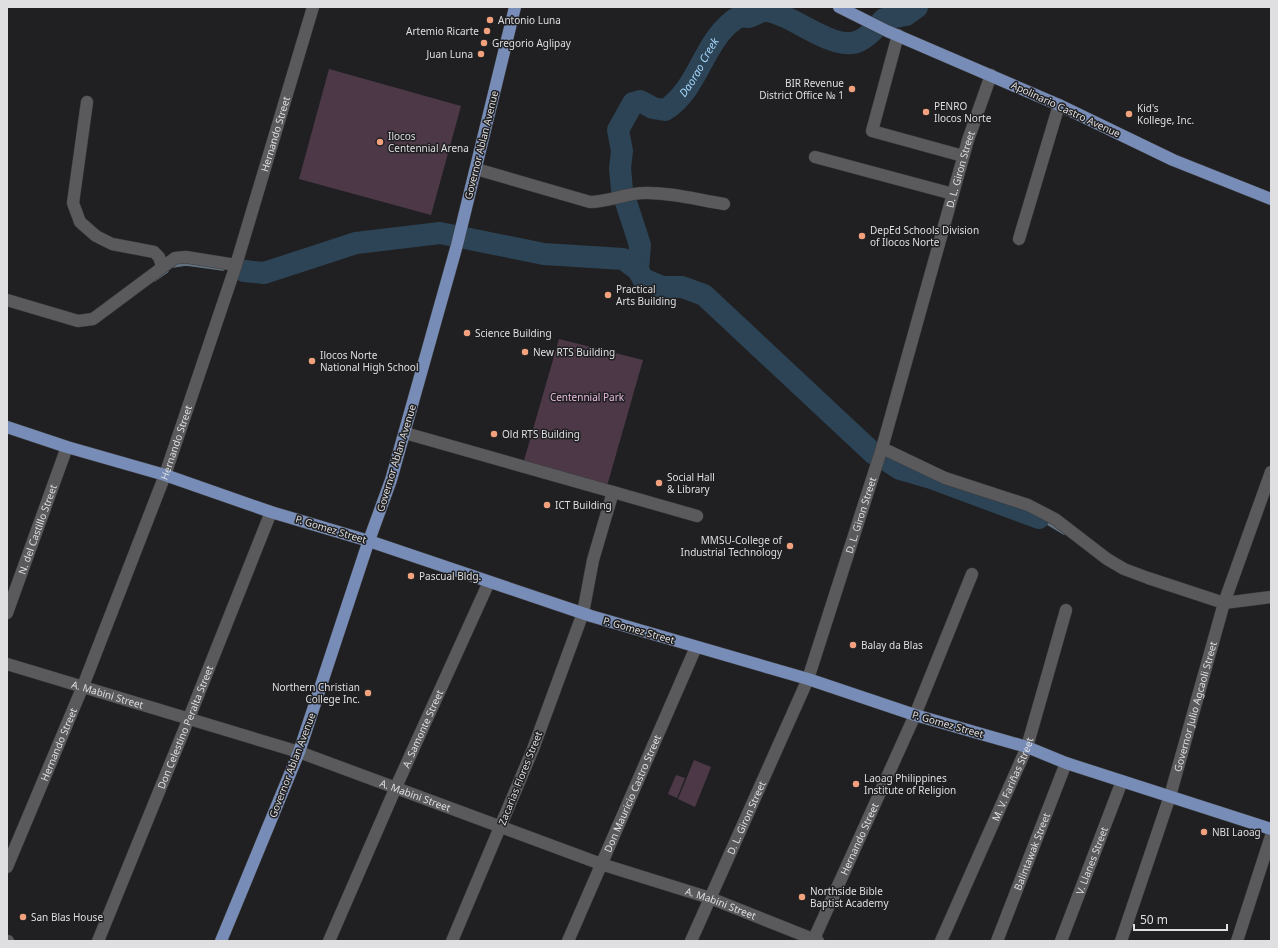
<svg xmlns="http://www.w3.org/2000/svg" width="1278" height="948" viewBox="0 0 1278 948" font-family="'Noto Sans',sans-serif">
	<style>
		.green { fill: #4d3848 }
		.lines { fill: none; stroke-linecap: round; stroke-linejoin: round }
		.stream { stroke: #62727f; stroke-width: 3.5 }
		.river { stroke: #2c4455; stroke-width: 22 }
		.minor-casing { stroke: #3c3c3f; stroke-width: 13 }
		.major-casing { stroke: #3c3c3f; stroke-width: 13 }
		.minor { stroke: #5a5a5d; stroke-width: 12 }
		.major { stroke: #778cb6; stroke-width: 12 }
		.poi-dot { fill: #f1a17d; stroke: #202022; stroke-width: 1.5 }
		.labels { text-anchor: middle; stroke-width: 3; stroke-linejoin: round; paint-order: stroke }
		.poi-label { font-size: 10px; fill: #dfdfe1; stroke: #202022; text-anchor: start }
		.street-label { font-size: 10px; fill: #dfdfe1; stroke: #202022 }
		.park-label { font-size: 10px; fill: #e9badf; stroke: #202022 }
		.water-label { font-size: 11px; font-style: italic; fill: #a3d5f9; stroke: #202022 }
	</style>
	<rect width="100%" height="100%" fill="#202022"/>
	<g class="green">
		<polygon points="329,69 461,106 431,215 299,179"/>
		<polygon points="559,339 643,360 607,486 523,464"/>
		<polygon points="694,760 711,767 695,807 678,799"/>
		<polygon points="676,775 685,778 677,798 668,794"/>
	</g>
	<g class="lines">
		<g class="stream">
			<polyline points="173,266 186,264 223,269"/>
			<polyline points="154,280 167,271"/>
			<polyline points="1039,518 1064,533"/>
		</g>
		<g class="river">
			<path id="s1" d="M638,270l2,-25 -18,-55 -2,-22 2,-17 -4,-21 15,-27 7,-2 13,7 12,2c32,-20 37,-63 65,-87 2,-1 5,-5 7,-5 3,-2 8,-1 12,-1 5,-1 9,-5 14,-6 7,-1 14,3 20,5 20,8 55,35 76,25 11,-5 17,-14 25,-22l22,-4 11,-8"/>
			<polyline points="244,271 264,273 356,243 440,233 544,254 623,259 638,270 643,279 662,287 682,287 704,295 874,454"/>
			<polyline points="889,462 900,469 931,478 1039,518"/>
		</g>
		<g class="minor-casing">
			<g id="minor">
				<polyline points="898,35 872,131 963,156"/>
				<polyline points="87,102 73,203 80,222 96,236 112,244 154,252 159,257 162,266"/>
				<polyline points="815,157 953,194"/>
				<path d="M476,169l114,33c19,0 36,-9 54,-9 26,-1 54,7 80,11"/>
				<polyline points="1019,239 1059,105"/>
				<polyline points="7,300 78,321 93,319 175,258 186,257 236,265"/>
				<polyline points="405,433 613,492 593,560 583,613 533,749 452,941"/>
				<polyline points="882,448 945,478 1028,505 1055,519 1107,559 1124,569 1148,578 1224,603 1271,597"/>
				<polyline points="613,492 697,516"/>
				<path id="s2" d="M7,613l60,-166"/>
				<path id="s3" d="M7,664l292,88 302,112 109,34 108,43"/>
				<path id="s4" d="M7,867l76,-181 82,-211 71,-210 77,-258"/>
				<polyline points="7,941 8,941"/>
				<path id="s5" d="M98,941l91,-223 82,-206"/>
				<path id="s6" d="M329,941l67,-154 93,-205"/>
				<path id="s7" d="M568,941l128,-294"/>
				<path id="s8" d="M691,941l117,-262 74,-231 86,-308 23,-65"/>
				<path id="s9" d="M813,941l102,-226 57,-141"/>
				<path id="s10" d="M941,941l86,-194 39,-137"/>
				<path id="s11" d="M997,941l69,-178"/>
				<path id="s12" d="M1061,941l61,-160"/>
				<path id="s13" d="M1121,941l49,-145 54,-193 47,-131"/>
				<polyline points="1237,941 1271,836"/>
			</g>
		</g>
		<g class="major-casing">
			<g id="major">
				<polyline points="839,7 887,31 1059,105 1173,160 1271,199"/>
				<polyline points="7,427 67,447 165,475 271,512 369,541 591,616 808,679 915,715 1027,747 1066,763 1271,829"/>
				<polyline points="221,941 299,752 367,546 391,480 457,245 515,7"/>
			</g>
		</g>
		<use href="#minor" class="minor"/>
		<use href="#major" class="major"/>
	</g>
	<g class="poi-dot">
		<circle cx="490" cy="20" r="4"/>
		<circle cx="487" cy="31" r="4"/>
		<circle cx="484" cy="43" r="4"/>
		<circle cx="481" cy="54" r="4"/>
		<circle cx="852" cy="89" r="4"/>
		<circle cx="926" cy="112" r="4"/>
		<circle cx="1129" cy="114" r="4"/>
		<circle cx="380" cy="142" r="4"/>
		<circle cx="862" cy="236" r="4"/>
		<circle cx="608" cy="295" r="4"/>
		<circle cx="467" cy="333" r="4"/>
		<circle cx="525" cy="352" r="4"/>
		<circle cx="312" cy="361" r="4"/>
		<circle cx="494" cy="434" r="4"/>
		<circle cx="659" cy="483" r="4"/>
		<circle cx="547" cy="505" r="4"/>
		<circle cx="790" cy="546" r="4"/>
		<circle cx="411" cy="576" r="4"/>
		<circle cx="853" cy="645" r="4"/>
		<circle cx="368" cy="693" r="4"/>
		<circle cx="856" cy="784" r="4"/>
		<circle cx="1204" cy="832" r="4"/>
		<circle cx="802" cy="897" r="4"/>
		<circle cx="23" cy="917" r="4"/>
	</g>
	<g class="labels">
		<g class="poi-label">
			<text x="498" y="24">Antonio Luna</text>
			<text x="479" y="35" text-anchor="end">Artemio Ricarte</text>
			<text x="492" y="47">Gregorio Aglipay</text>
			<text x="473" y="58" text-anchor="end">Juan Luna</text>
			<text x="844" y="87" text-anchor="end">BIR Revenue<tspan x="844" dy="12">District Office № 1</tspan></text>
			<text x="934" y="110">PENRO<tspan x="934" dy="12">Ilocos Norte</tspan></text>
			<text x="1137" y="112">Kid's<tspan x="1137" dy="12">Kollege, Inc.</tspan></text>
			<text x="388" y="140">Ilocos<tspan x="388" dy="12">Centennial Arena</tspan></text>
			<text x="870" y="234">DepEd Schools Division<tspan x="870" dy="12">of Ilocos Norte</tspan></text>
			<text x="616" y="293">Practical<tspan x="616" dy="12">Arts Building</tspan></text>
			<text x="475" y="337">Science Building</text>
			<text x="533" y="356">New RTS Building</text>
			<text x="320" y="359">Ilocos Norte<tspan x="320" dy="12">National High School</tspan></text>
			<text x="502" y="438">Old RTS Building</text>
			<text x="667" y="481">Social Hall<tspan x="667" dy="12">&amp; Library</tspan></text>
			<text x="555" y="509">ICT Building</text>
			<text x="782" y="544" text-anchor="end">MMSU-College of<tspan x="782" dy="12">Industrial Technology</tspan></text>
			<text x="419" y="580">Pascual Bldg.</text>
			<text x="861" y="649">Balay da Blas</text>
			<text x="360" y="691" text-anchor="end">Northern Christian<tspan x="360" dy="12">College Inc.</tspan></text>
			<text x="864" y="782">Laoag Philippines<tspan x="864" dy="12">Institute of Religion</tspan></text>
			<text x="1212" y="836">NBI Laoag</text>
			<text x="810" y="895">Northside Bible<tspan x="810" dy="12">Baptist Academy</tspan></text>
			<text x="31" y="921">San Blas House</text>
		</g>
		<g class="street-label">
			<text transform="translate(1066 109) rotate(25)" y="4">Apolinario Castro Avenue</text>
			<text dy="4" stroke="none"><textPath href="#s4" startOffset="781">Hernando Street</textPath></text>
			<text transform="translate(481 145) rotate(-76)" y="4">Governor Ablan Avenue</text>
			<text dy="4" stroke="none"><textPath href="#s8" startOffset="819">D. L. Giron Street</textPath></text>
			<text dy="4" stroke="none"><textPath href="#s4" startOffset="457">Hernando Street</textPath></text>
			<text transform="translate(396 458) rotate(-73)" y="4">Governor Ablan Avenue</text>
			<text dy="4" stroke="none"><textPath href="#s8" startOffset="459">D. L. Giron Street</textPath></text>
			<text transform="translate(331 529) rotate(17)" y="4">P. Gomez Street</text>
			<text dy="4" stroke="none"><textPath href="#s2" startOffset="89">N. del Castillo Street</textPath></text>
			<text transform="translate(639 630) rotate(16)" y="4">P. Gomez Street</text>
			<text dy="4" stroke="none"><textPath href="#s3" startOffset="105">A. Mabini Street</textPath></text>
			<text dy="4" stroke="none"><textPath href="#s13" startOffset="246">Governor Julio Agcaoli Street</textPath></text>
			<text transform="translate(948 724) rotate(16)" y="4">P. Gomez Street</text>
			<text dy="4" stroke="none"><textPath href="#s5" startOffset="231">Don Celestino Peralta Street</textPath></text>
			<text dy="4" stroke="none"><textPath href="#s6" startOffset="232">A. Samonte Street</textPath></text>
			<text dy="4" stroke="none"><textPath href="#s4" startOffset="133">Hernando Street</textPath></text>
			<text transform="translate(292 765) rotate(-69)" y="4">Governor Ablan Avenue</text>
			<text transform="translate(520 778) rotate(-68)" y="4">Zacarias Flores Street</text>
			<text dy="4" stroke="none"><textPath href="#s10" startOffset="177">M. V. Fariñas Street</textPath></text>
			<text dy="4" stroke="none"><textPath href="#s7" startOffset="161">Don Mauricio Castro Street</textPath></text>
			<text dy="4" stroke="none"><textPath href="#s3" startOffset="429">A. Mabini Street</textPath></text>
			<text dy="4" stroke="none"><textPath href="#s8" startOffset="135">D. L. Giron Street</textPath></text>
			<text dy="4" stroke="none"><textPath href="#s9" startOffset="112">Hernando Street</textPath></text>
			<text dy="4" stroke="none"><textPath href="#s11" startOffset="96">Balintawak Street</textPath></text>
			<text dy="4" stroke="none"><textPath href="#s12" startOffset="86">V. Llanes Street</textPath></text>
			<text dy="4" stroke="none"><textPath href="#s3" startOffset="753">A. Mabini Street</textPath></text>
		</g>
		<g class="park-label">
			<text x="587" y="401">Centennial Park</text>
		</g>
		<g class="water-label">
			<text dy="4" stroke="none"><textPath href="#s1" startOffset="264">Daorao Creek</textPath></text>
		</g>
	</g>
	<rect width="1278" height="948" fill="none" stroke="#dfdfe1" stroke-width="16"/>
	<path d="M1134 924v6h93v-6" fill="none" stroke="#dfdfe1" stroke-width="2"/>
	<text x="1140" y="924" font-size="12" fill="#dfdfe1" stroke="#202022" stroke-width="3" paint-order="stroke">50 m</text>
</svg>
